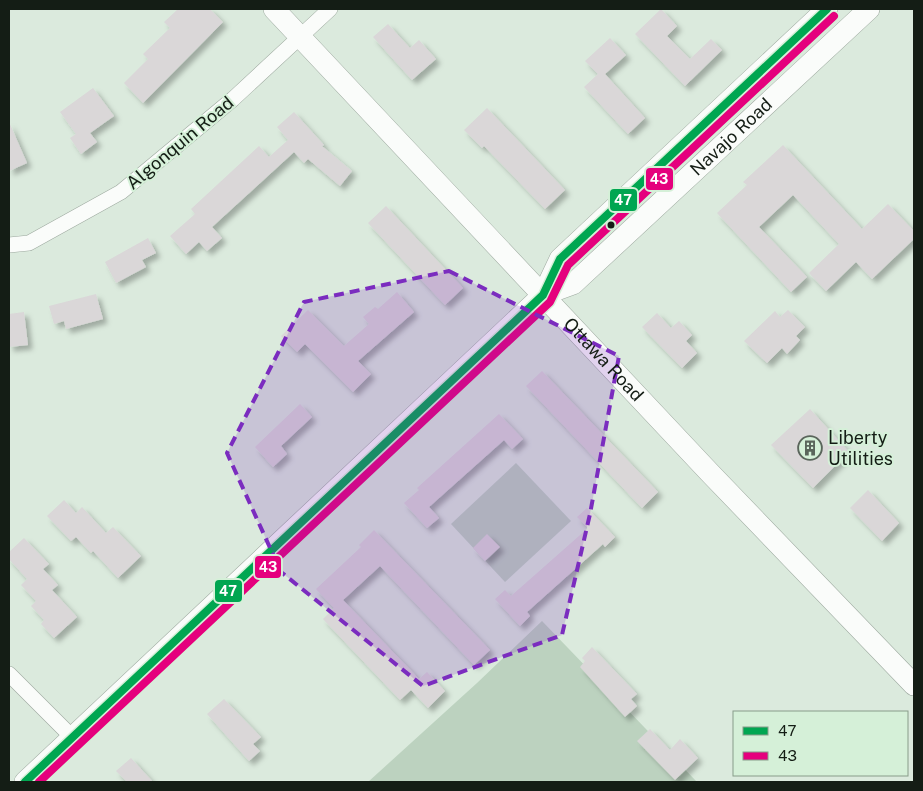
<svg xmlns="http://www.w3.org/2000/svg" width="923" height="791" viewBox="0 0 923 791" font-family="'Public Sans',sans-serif">
	<style>
		.green { fill: #bcd2bf }
		.building { fill: #dad7d8; filter: url(#shadow) }
		.lines { fill: none; stroke-linecap: round; stroke-linejoin: round }
		.street-casing { stroke: #9da99f; stroke-width: 16 }
		.secondary-casing { stroke: #9da99f; stroke-width: 22 }
		.street { stroke: #fafcfa; stroke-width: 15 }
		.secondary { stroke: #fafcfa; stroke-width: 21 }
		.bus-1-casing { stroke: #d5f0d8; stroke-width: 11 }
		.bus-2-casing { stroke: #d5f0d8; stroke-width: 11 }
		.bus-1 { stroke: #00a651; stroke-width: 8 }
		.bus-2 { stroke: #e5007d; stroke-width: 8 }
		.marked { fill: #7b2cbf; fill-opacity: 0.2; stroke: #7b2cbf; stroke-width: 4; stroke-dasharray: 10 6; stroke-linejoin: round }
		.bus-dot { fill: #141d15; stroke: #d5f0d8; stroke-width: 2 }
		.labels { text-anchor: middle; stroke-width: 4; stroke-linejoin: round; paint-order: stroke }
		.street-label { font-size: 18px; fill: #141d15; stroke: #d5f0d8 }
		.poi-label { font-size: 18px; fill: #141d15; stroke: #d5f0d8; text-anchor: start }
		.line-badge { stroke: #d5f0d8; stroke-width: 2 }
		.badge-label { font-size: 14px; text-anchor: middle; font-weight: bold; fill: #fff }
	</style>
	<defs>
		<filter id="shadow"><feDropShadow dx="4.5" dy="4.5" stdDeviation="2.5" flood-color="#0004"/></filter>
	</defs>
	<rect width="100%" height="100%" fill="#dbeadd"/>
	<g class="green">
		<polygon points="516,463 571,521 505,582 451,524"/>
		<polygon points="542,621 697,782 368,782 477,683"/>
	</g>
	<g class="building">
		<polygon points="178,9 210,9 223,22 143,103 124,83 148,59 143,54 170,28 164,22"/>
		<polygon points="661,9 677,26 667,36 690,59 711,39 722,50 685,86 635,34"/>
		<polygon points="388,24 410,48 419,40 436,59 412,80 373,37"/>
		<polygon points="610,38 626,55 605,74 645,118 628,134 584,87 598,74 585,61"/>
		<polygon points="93,88 114,116 90,133 97,142 81,154 70,138 76,134 60,112"/>
		<polygon points="487,108 565,190 545,209 484,146 482,148 464,130"/>
		<polygon points="294,112 324,145 322,146 352,171 340,186 308,159 304,163 294,152 212,227 222,238 207,251 199,242 186,254 170,236 195,214 191,209 259,146 269,157 288,140 277,127"/>
		<polygon points="9,122 27,163 9,171"/>
		<polygon points="783,145 862,229 888,204 914,231 914,239 872,279 856,262 826,291 809,273 839,244 793,195 759,227 807,277 791,292 717,213 747,185 743,182"/>
		<polygon points="386,206 463,288 445,305 368,223"/>
		<polygon points="148,238 156,253 142,260 146,267 116,283 105,262"/>
		<polygon points="397,292 414,312 358,361 371,374 353,392 305,344 297,352 281,336 308,310 344,346 369,324 363,317 375,307 378,309"/>
		<polygon points="96,294 103,319 66,329 64,321 54,324 49,306"/>
		<polygon points="788,310 805,327 796,336 800,340 787,354 782,348 767,363 744,341 775,311 780,317"/>
		<polygon points="24,312 28,345 9,347 9,314"/>
		<polygon points="657,313 671,328 679,321 692,335 686,341 697,353 682,368 642,327"/>
		<polygon points="542,371 658,492 642,508 526,386"/>
		<polygon points="300,404 312,417 281,446 287,454 273,467 255,447"/>
		<polygon points="810,409 849,452 813,488 771,445"/>
		<polygon points="499,414 523,439 512,449 504,440 429,507 439,518 427,528 404,503 419,490 417,488"/>
		<polygon points="868,490 899,523 882,541 850,508"/>
		<polygon points="64,500 76,513 82,507 106,533 113,527 141,556 118,578 93,551 91,553 76,537 71,541 47,516"/>
		<polygon points="587,508 615,537 605,547 603,544 527,612 530,616 520,626 495,599 505,590 511,596 588,528 577,517"/>
		<polygon points="374,530 490,650 474,665 380,566 343,600 419,679 427,672 445,691 428,708 411,690 400,700 323,619 334,608 316,589 361,547 359,545"/>
		<polygon points="487,534 500,547 485,561 473,548"/>
		<polygon points="24,538 49,564 43,569 58,585 52,590 77,617 54,638 41,624 44,620 31,606 36,601 21,585 27,579 9,559 9,552"/>
		<polygon points="592,647 637,694 631,699 637,706 625,717 580,667 585,661 582,658"/>
		<polygon points="224,699 261,737 253,744 260,751 249,761 207,714"/>
		<polygon points="650,729 670,750 680,739 698,758 675,780 637,741"/>
		<polygon points="131,758 153,782 127,782 116,771"/>
	</g>
	<g class="lines">
		<g class="street-casing">
			<g id="street">
				<polyline points="9,245 29,243 121,192 233,99 330,9"/>
				<polyline points="9,674 73,738"/>
			</g>
		</g>
		<g class="secondary-casing">
			<g id="secondary">
				<path id="s1" d="M274,9l435,463 205,213"/>
				<path id="s2" d="M543,295l30,-11 296,-275"/>
				<polyline points="25,782 543,295 560,259 827,9"/>
			</g>
		</g>
		<use href="#street" class="street"/>
		<use href="#secondary" class="secondary"/>
		<g class="bus-1-casing">
			<polyline id="bus-1" points="25,782 543,295 560,259 827,9"/>
		</g>
		<g class="bus-2-casing">
			<polyline id="bus-2" points="39,782 550,302 568,265 834,16"/>
		</g>
		<use href="#bus-1" class="bus-1"/>
		<use href="#bus-2" class="bus-2"/>
	</g>
	<path class="marked" d="M449,271l170,85 -29,158 -28,121 -139,51 -142,-114 -54,-119 77,-151z"/>
	<defs>
		<g id="building-ring" transform="scale(1.25)"><circle r="9.5" fill="#d5f0d8" stroke="#5a655b" stroke-width="1.5"/><path d="M-4-6H4V6H1V3H-1V6H-4ZM-2.5-4.3h1.7v1.8h-1.7ZM.8-4.3h1.7v1.8H.8ZM-2.5-1h1.7V.8h-1.7ZM.8-1h1.7V.8H.8Z" fill="#5a655b"/></g>
	</defs>
	<g fill-rule="evenodd">
		<use href="#building-ring" x="810" y="448"/>
	</g>
	<circle class="bus-dot" cx="611" cy="225" r="4.5"/>
	<g class="labels">
		<g class="street-label">
			<text dy="6" stroke="none"><textPath href="#s2" startOffset="248">Navajo Road</textPath></text>
			<text transform="translate(180 143) rotate(-40)" y="6">Algonquin Road</text>
			<text dy="6" stroke="none"><textPath href="#s1" startOffset="481">Ottawa Road</textPath></text>
		</g>
		<g class="poi-label">
			<text x="828" y="444">Liberty<tspan x="828" dy="21">Utilities</tspan></text>
		</g>
	</g>
	<g class="line-badge">
		<rect x="645" y="167" width="29" height="24" rx="5" fill="#e5007d"/>
		<rect x="609" y="188" width="29" height="24" rx="5" fill="#00a651"/>
		<rect x="254" y="555" width="28" height="24" rx="5" fill="#e5007d"/>
		<rect x="214" y="579" width="29" height="24" rx="5" fill="#00a651"/>
	</g>
	<g class="badge-label">
		<text x="659" y="184">43</text>
		<text x="623" y="205">47</text>
		<text x="268" y="572">43</text>
		<text x="228" y="596">47</text>
	</g>
	<rect width="923" height="791" fill="none" stroke="#141d15" stroke-width="20"/>
	<rect x="733" y="711" width="175" height="65" fill="#d5f0d8" stroke="#889c8a"/>
	<rect x="743" y="727" width="25" height="8" fill="#00a651" stroke="#889c8a"/>
	<text x="778" y="736" font-size="15" fill="#141d15">47</text>
	<rect x="743" y="752" width="25" height="8" fill="#e5007d" stroke="#889c8a"/>
	<text x="778" y="761" font-size="15" fill="#141d15">43</text>
</svg>
